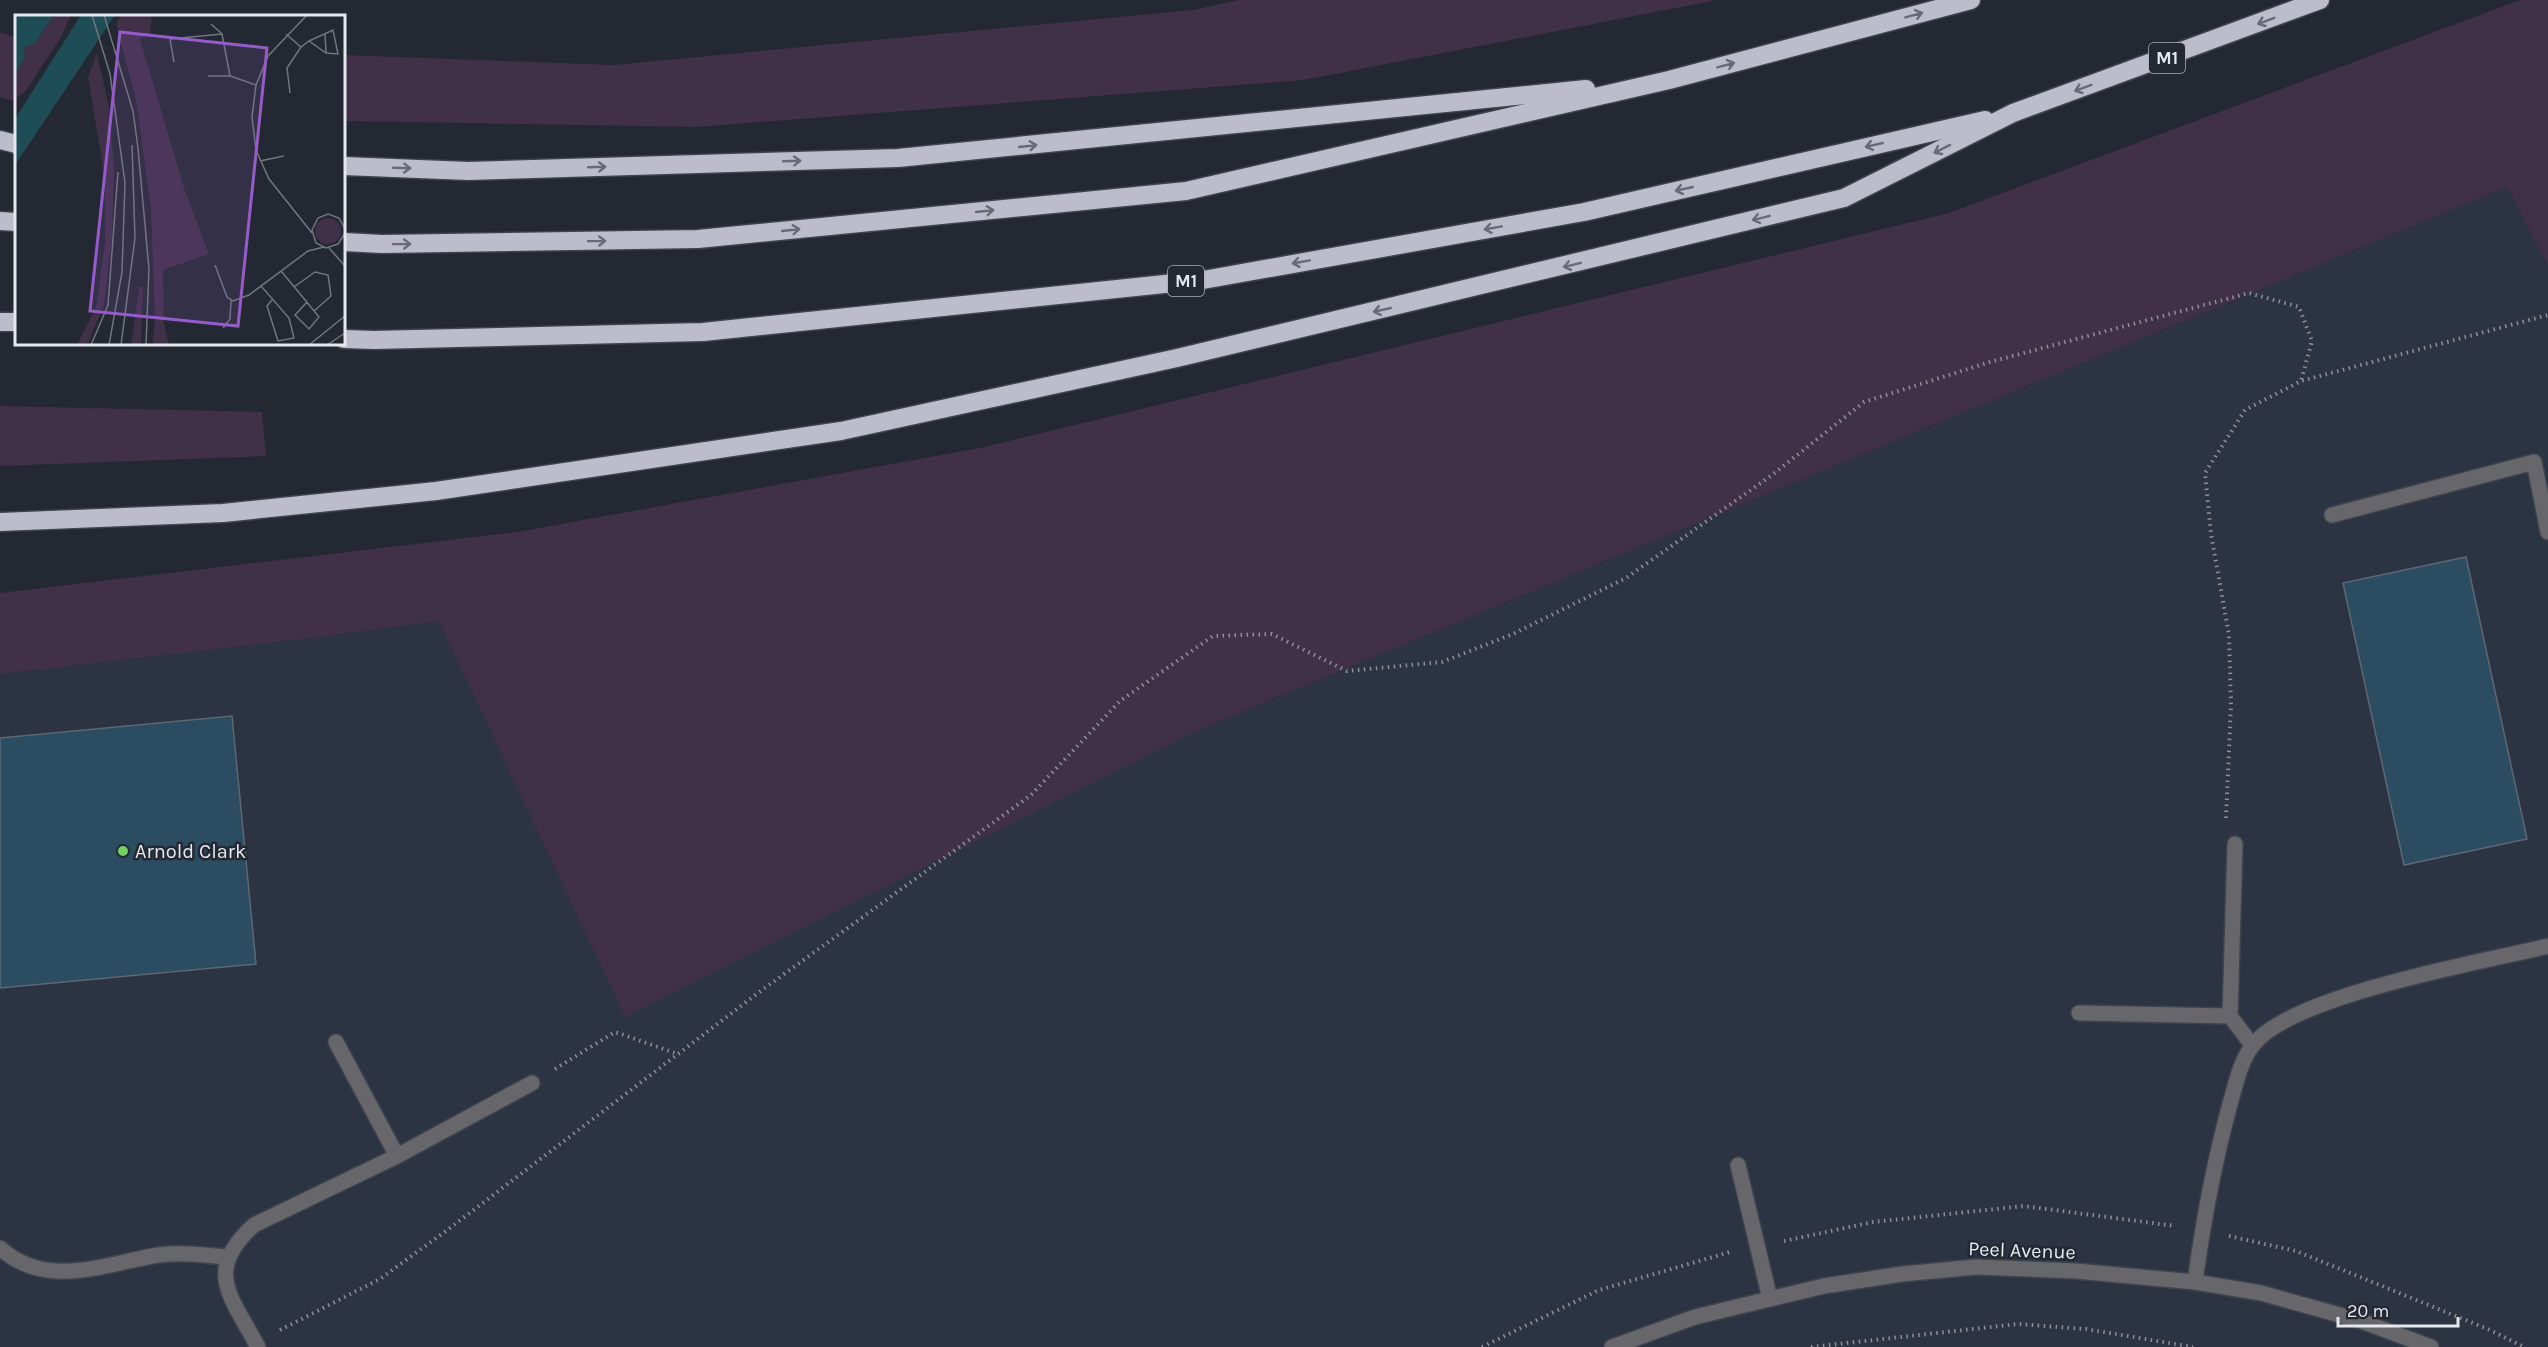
<svg xmlns="http://www.w3.org/2000/svg" width="2548" height="1347" viewBox="0 0 2548 1347" font-family="Karla,sans-serif">
	<style>
		.built { fill: #2c3443 }
		.green { fill: #403048 }
		.building { fill: #2c4c62; stroke: #5d6871; stroke-width: 1.5 }
		.lines { fill: none; stroke-linecap: round; stroke-linejoin: round }
		.minor-casing { stroke: #3e434c; stroke-width: 18 }
		.highway-casing { stroke: #3e434c; stroke-width: 21 }
		.path { stroke: #8c9098; stroke-width: 4; stroke-dasharray: 1.5 4.5; stroke-linecap: butt }
		.minor { stroke: #66666b; stroke-width: 15 }
		.highway { stroke: #bdbcca; stroke-width: 18 }
		.oneway { stroke: #686b76 }
		.poi-dot { fill: #70d35f; stroke: #232832; stroke-width: 2 }
		.labels { text-anchor: middle; stroke-width: 5; stroke-linejoin: round; paint-order: stroke }
		.shield { fill: #232832; stroke: #abaeb6; stroke-width: 1.5 }
		.shield-label { font-size: 18px; font-weight: bold; fill: #e5e8ef }
		.poi-label { font-size: 20px; fill: #e5e8ef; stroke: #232832; text-anchor: start }
		.street-label { font-size: 20px; fill: #e5e8ef; stroke: #232832 }
		.inset-road { fill: none; stroke: #71757e; stroke-width: 1.5 }
		.view { fill: #965bcb; fill-opacity: 0.15; stroke: #965bcb; stroke-width: 3 }
		.inset-edge { fill: none; stroke: #e5e8ef; stroke-width: 3 }
	</style>
	<rect width="100%" height="100%" fill="#232832"/>
	<polygon class="built" points="2507,187 2548,266 2548,1347 0,1347 0,673 439,620 626,1016 1201,729"/>
	<g class="green">
		<polygon points="1239,0 1717,0 1304,80 697,127 344,121 344,55 613,65 1193,10"/>
		<polygon points="2520,0 2548,0 2548,266 2507,187 1201,729 625,1017 439,621 311,638 0,674 0,593 517,532 980,448 1949,213"/>
		<polygon points="0,32 16,38 16,102 0,97"/>
		<polygon points="0,406 262,412 266,456 0,466"/>
	</g>
	<g class="building">
		<polygon points="2466,557 2527,839 2404,865 2343,583"/>
		<polygon points="232,716 256,964 0,988 0,738"/>
	</g>
	<g class="lines">
		<g class="minor-casing">
			<g id="minor">
				<polyline points="2332,515 2534,462 2548,532"/>
				<polyline points="2235,844 2230,1016 2252,1045"/>
				<polyline points="2079,1013 2230,1016"/>
				<polyline points="336,1042 397,1156"/>
				<polyline points="1738,1165 1770,1299"/>
				<path d="M0,1248c46,42 105,16 158,7 23,-3 47,0 70,2"/>
				<path d="M2195,1282c8,-60 19,-119 35,-178 6,-20 10,-43 23,-59 38,-50 230,-83 295,-99"/>
				<path d="M258,1347c-27,-51 -55,-76 -4,-122l143,-69 135,-73"/>
				<polyline points="1612,1347 1695,1317 1824,1286 1902,1274 1976,1267 2076,1271 2195,1282 2261,1293 2361,1321 2431,1347"/>
			</g>
		</g>
		<g class="highway-casing">
			<g id="highway">
				<polyline points="0,140 16,144"/>
				<polyline points="344,166 468,171 898,158 1586,89"/>
				<polyline points="0,221 16,222"/>
				<polyline points="344,242 382,244 698,239 1186,191 1669,80 1971,0"/>
				<polyline points="0,322 16,322"/>
				<polyline points="344,339 374,340 703,332 1203,280 1584,212 1985,120"/>
				<polyline points="0,522 223,513 436,491 841,431 1177,358 1844,198 2013,113 2320,0"/>
			</g>
		</g>
		<g class="path">
			<polyline points="2226,818 2231,705 2229,635 2211,534 2205,473 2245,410 2301,381 2548,315"/>
			<polyline points="555,1069 615,1032 678,1054"/>
			<polyline points="2229,1236 2296,1251 2490,1330 2524,1347"/>
			<polyline points="1784,1241 1873,1222 2024,1206 2175,1226"/>
			<polyline points="280,1330 380,1279 450,1228 758,993 1031,795 1120,701 1213,636 1272,634 1347,671 1442,662 1513,634 1626,578 1772,475 1864,402 1990,362 2249,293 2299,307 2312,341 2301,381"/>
			<polyline points="1482,1347 1599,1290 1730,1252"/>
			<polyline points="1811,1347 2018,1324 2086,1329 2193,1347"/>
		</g>
		<use href="#minor" class="minor"/>
		<use href="#highway" class="highway"/>
	</g>
	<defs><path id="oneway-shaft" d="M-6 0H5M1.5-3L5.5 0L1.5 3" fill="none" stroke-width="1.6" stroke-linecap="round" stroke-linejoin="round" transform="scale(1.5)"/></defs>
	<g class="oneway">
		<use href="#oneway-shaft" transform="translate(1914 15) rotate(-15)"/>
		<use href="#oneway-shaft" transform="translate(2266 21) rotate(159)"/>
		<use href="#oneway-shaft" transform="translate(1726 65) rotate(-15)"/>
		<use href="#oneway-shaft" transform="translate(2083 88) rotate(160)"/>
		<use href="#oneway-shaft" transform="translate(1874 145) rotate(167)"/>
		<use href="#oneway-shaft" transform="translate(1028 146) rotate(-6)"/>
		<use href="#oneway-shaft" transform="translate(1942 149) rotate(153)"/>
		<use href="#oneway-shaft" transform="translate(792 161) rotate(-2)"/>
		<use href="#oneway-shaft" transform="translate(597 167) rotate(-2)"/>
		<use href="#oneway-shaft" transform="translate(402 168) rotate(2)"/>
		<use href="#oneway-shaft" transform="translate(1684 189) rotate(167)"/>
		<use href="#oneway-shaft" transform="translate(985 211) rotate(-6)"/>
		<use href="#oneway-shaft" transform="translate(1761 218) rotate(166)"/>
		<use href="#oneway-shaft" transform="translate(1493 228) rotate(170)"/>
		<use href="#oneway-shaft" transform="translate(791 230) rotate(-6)"/>
		<use href="#oneway-shaft" transform="translate(597 241) rotate(-1)"/>
		<use href="#oneway-shaft" transform="translate(402 244) rotate(-1)"/>
		<use href="#oneway-shaft" transform="translate(1301 262) rotate(170)"/>
		<use href="#oneway-shaft" transform="translate(1572 265) rotate(166)"/>
		<use href="#oneway-shaft" transform="translate(1382 310) rotate(167)"/>
	</g>
	<circle class="poi-dot" cx="123" cy="851" r="6"/>
	<g class="labels">
		<g class="shield">
			<rect x="2149" y="43" width="36" height="30" rx="4.5"/>
			<rect x="1168" y="266" width="36" height="30" rx="4.5"/>
		</g>
		<g class="shield-label">
			<text x="2167" y="64">M1</text>
			<text x="1186" y="287">M1</text>
		</g>
		<g class="poi-label">
			<text x="135" y="858">Arnold Clark</text>
		</g>
		<g class="street-label">
			<text transform="translate(2022 1250) rotate(2)" y="7">Peel Avenue</text>
		</g>
	</g>
	<g transform="translate(15 15)">
		<rect width="330" height="330" fill="#232832"/>
		<path d="M39,0h17l-10,22 -36,55 -10,7v-25l10,-17 -1,-9 12,-6zM107,0h30l-2,20 -10,4 44,149 25,66 -46,16 1,54 5,21h-17l3,-23 -4,-113 -15,-109 -20,-77zM82,38l12,54 5,62 -2,67 -8,69 -17,40h-10l19,-38 9,-63v-64l-17,-103zM300 216a13 13 0 1 1 26 0a13 13 0 1 1-26 0ZM124,272h4l-2,58h-10z" fill="#403048"/>
		<path d="M0,0h39l-18,27 -12,6 1,9 -10,17zM66,0h34l-100,150v-46z" fill="#1e4d58"/>
		<path class="inset-road" d="M77,0l18,59 15,109 -3,89 -13,73M89,0l29,96 5,37 11,121 -3,76M292,0l-39,41 -12,29 -4,32 4,33 13,29 43,54M196,9l11,10 8,42 26,9M310,18l1,20M271,19l15,13 8,-6 24,-11 5,24 -12,-1 -17,-12M159,47l-4,-23 52,-5M193,61h23M275,78l-3,-25 14,-21M245,146l24,-5M330,214l-6,-11 -11,-4 -10,4 -6,12 4,13 10,5 12,-4 7,-11M314,233l16,18M200,250l12,32 6,4 16,-6 59,-44 16,-4M266,256l20,24 18,22 -10,12 -14,-14 12,-13M246,271l28,32 5,20 -16,3 -11,-35 5,-6M279,272l21,-15 13,3 3,21 -17,15M208,313l7,-9 1,-19M76,330l17,-40 10,-133M106,330l14,-107 -3,-93M294,330l36,-29M312,330l18,-12"/>
		<path class="view" d="M105,17l147,16 -29,278 -148,-15z"/>
		<rect width="330" height="330" class="inset-edge"/>
	</g>
	<path d="M2338 1317v9h120v-9" fill="none" stroke="#e5e8ef" stroke-width="3"/>
	<text x="2347" y="1317" font-size="18" fill="#e5e8ef" stroke="#232832" stroke-width="4.5" paint-order="stroke">20 m</text>
</svg>
